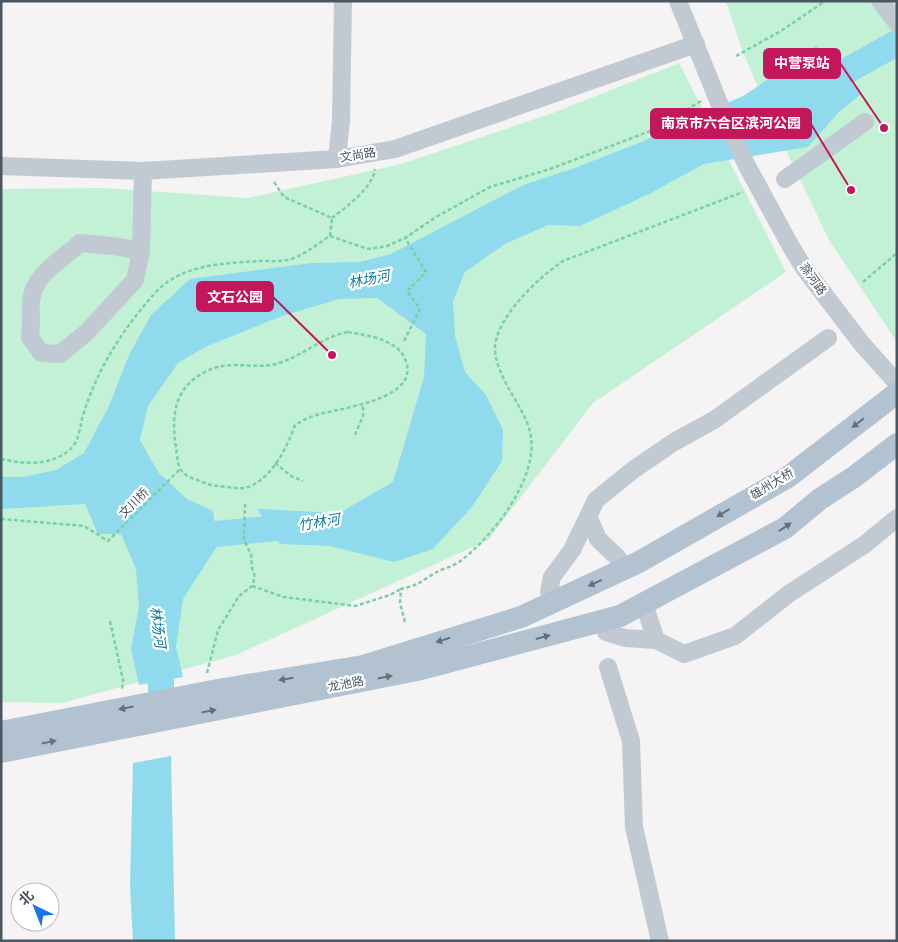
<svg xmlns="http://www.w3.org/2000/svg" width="898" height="942" viewBox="0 0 898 942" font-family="'Fira Sans','Noto Sans SC',sans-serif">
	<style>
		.green { fill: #c3f1d5 }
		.water { fill: #90daee }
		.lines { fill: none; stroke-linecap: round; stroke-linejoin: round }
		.river { stroke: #90daee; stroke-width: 26 }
		.path { stroke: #7ad0a6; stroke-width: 2.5; stroke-dasharray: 4 2.5; stroke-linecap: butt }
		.minor { stroke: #c1cad2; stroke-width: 18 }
		.major { stroke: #b3c2d1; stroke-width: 22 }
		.oneway { fill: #64717d }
		.labels { text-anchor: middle; stroke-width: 4.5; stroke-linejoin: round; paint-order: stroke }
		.street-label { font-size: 12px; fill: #4a5661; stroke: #fff }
		.water-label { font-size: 14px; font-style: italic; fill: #0c7c9b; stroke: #fff }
		.leader { fill: none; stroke: #c2185b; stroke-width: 2 }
		.callout-dot { fill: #c2185b; stroke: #fff; stroke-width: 2 }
		.callout { fill: #c2185b; stroke: #c2185b; stroke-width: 2 }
		.callout-label { font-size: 14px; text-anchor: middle; font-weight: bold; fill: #fff }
	</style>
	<rect width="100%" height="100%" fill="#f5f3f3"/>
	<g class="green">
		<polygon points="726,1 897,1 897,342 829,240 781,140 742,50"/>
		<polygon points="679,63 786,272 593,403 488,540 236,655 62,703 1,702 1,189 103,188 248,198 401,164 553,113"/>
	</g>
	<g class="water">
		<polygon points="816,46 861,94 839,112 808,147 704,164 649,194 580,226 548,225 505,244 465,272 453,301 455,336 465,372 486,395 503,430 502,461 472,507 433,549 394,562 330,546 280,544 257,509 339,513 393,482 424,377 426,334 377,298 339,299 282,316 205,347 178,363 148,406 140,440 158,472 187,499 213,511 218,545 183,599 176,647 183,677 139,685 131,649 139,607 136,569 121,534 98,534 85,504 1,509 1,477 23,477 56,470 84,453 109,406 129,355 151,315 190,279 311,263 360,262 391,254 523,185 572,169 639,143 745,95"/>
		<polygon points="171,756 175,941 133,941 130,885 133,763"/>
	</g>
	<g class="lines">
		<g class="river">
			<polyline points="810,91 897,43"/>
			<polyline points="183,527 196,536 306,525"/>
			<polyline points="161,646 161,697"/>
		</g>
		<g class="path">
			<polyline points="736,56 781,31 825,1"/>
			<polyline points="274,182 284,197 332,218 330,236"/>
			<path d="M332,218c15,-12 40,-29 43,-49"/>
			<polyline points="863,282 897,253"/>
			<path d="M348,332c18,3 49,7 57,27 18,41 -66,49 -89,56 -7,2 -14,6 -21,10 -8,23 -24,56 -50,63 -6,1 -14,-1 -19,-1 -7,-1 -13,-1 -19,-3 -8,-4 -21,-6 -26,-14 -4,-6 -4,-16 -5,-23 -5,-31 -2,-59 29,-75 25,-14 50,-1 74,-9 25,-8 43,-26 69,-31z"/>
			<polyline points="404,341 420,309 407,291 426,272 405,238"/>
			<polyline points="355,435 363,416 363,404"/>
			<path d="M1,459c22,5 47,7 66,-7 14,-10 12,-26 17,-40 15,-46 39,-83 71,-119 26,-29 70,-30 106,-32 10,0 19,1 30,-2 15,-5 26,-15 39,-23l38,13 19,-3 18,-8 31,-21 54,-30 60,-18 103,-39 48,-29"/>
			<polyline points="275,463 291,476 303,481"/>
			<polyline points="1,519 84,526 108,541 180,469"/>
			<polyline points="252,586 284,597 355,606 390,595 401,589"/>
			<polyline points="110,621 123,680 122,690"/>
			<path d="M405,622l-5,-19 1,-14c18,-4 19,-7 34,-16 7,-4 16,-6 24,-11 33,-24 82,-86 71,-130 -6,-26 -35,-55 -35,-84 1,-31 44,-71 68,-87l180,-69"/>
			<polyline points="207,673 218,630 239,596 252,586 255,577 252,568 251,554 244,540 245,504"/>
		</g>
		<g class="minor">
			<polyline points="678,1 717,98 746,164 790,245 804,268 862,344 897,383"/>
			<polyline points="880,1 897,23"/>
			<polyline points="337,159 341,121 343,1"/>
			<polyline points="1,166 143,171 337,159 395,149 696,44"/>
			<polyline points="785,179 865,122"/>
			<path d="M141,251c-20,-5 -40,-6 -61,-8 -18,17 -47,31 -49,58 -1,12 1,23 -1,36l11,16 19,1 26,-21 49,-53 6,-29 2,-80"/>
			<polyline points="589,518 598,539 618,558"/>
			<polyline points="549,592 552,577 572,550 596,500 633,470 674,442 714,420 828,338"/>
			<polyline points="645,607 656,640"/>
			<polyline points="606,632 625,638 656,640 684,654 735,636 790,593 864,545 897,518"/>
			<polyline points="608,667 631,741 634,827 660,941"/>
		</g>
		<g class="major">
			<polyline points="1,732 218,690 363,666 521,617 639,562 788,477 897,393"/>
			<polyline points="1,752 417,670 620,616 785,528 820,499 854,477 897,444"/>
		</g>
	</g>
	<defs><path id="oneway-solid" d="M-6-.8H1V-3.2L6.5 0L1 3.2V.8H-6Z" transform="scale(1.25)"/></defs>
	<g class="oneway">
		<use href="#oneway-solid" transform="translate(858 423) rotate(142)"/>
		<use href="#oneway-solid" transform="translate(723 513) rotate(149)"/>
		<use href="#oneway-solid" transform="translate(785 527) rotate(-34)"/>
		<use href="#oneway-solid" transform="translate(595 583) rotate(155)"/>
		<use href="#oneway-solid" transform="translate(543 637) rotate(-15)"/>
		<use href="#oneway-solid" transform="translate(443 640) rotate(163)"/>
		<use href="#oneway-solid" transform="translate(385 677) rotate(-11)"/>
		<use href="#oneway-solid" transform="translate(286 679) rotate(171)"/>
		<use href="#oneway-solid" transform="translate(126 708) rotate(169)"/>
		<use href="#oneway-solid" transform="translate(209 711) rotate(-11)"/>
		<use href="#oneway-solid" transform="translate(49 742) rotate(-11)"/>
	</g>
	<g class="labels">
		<g class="street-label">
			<text transform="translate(358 155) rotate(-9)" y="4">文尚路</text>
			<text transform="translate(813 279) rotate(54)" y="4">滁河路</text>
			<text transform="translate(772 484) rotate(-31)" y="4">雄州大桥</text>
			<text transform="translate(134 503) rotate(-45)" y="4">文川桥</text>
			<text transform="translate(346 684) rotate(-11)" y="4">龙池路</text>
		</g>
		<g class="water-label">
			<text transform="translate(369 279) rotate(-11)" y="5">林场河</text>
			<text transform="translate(319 522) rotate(-9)" y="5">竹林河</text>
			<text transform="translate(158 627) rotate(82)" y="5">林场河</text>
		</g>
	</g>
	<path class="leader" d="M884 128L840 63M851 190L811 124M332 355L273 297"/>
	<g class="callout-dot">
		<circle cx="884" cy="128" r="5"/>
		<circle cx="851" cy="190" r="5"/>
		<circle cx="332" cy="355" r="5"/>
	</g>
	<g class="callout">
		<rect x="764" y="49" width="76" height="29" rx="5"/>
		<rect x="651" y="109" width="160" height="29" rx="5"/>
		<rect x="197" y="282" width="76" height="29" rx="5"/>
	</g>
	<g class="callout-label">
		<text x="802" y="68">中营泵站</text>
		<text x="731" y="128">南京市六合区滨河公园</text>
		<text x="235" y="302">文石公园</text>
	</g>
	<rect width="898" height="942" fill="none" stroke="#4a5661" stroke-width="5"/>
	<g transform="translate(35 907) rotate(317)"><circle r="24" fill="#ffffff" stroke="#b7bbc0"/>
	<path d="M0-4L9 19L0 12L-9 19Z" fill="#1a73e8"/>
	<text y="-8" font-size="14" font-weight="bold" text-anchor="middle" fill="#4a5661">北</text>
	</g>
</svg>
